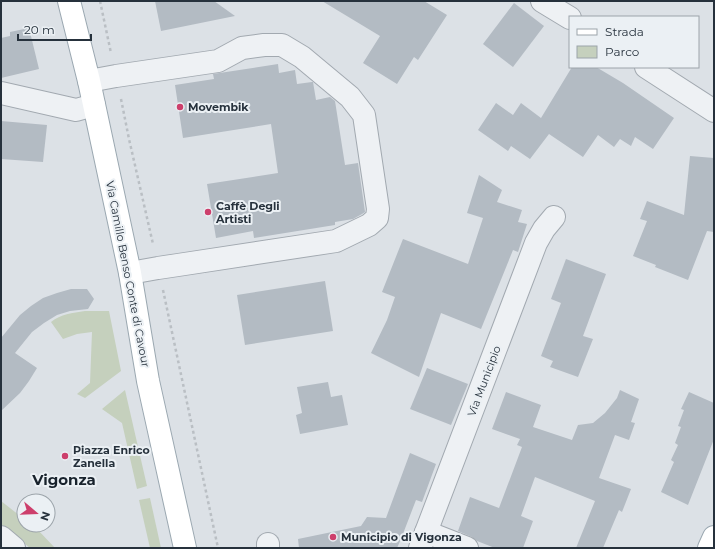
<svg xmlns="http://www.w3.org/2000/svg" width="715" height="549" viewBox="0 0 715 549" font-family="Montserrat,sans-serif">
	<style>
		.green { fill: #c5d0bd }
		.building { fill: #b3bbc3 }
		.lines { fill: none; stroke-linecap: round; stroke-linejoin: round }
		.minor-casing { stroke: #a2a9b0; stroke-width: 24 }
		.major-casing { stroke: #9ba8b1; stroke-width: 24 }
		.path { stroke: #babfc4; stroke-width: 2.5; stroke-dasharray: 3 3; stroke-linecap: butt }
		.minor { stroke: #eef1f4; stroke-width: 22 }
		.major { stroke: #fff; stroke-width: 22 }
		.poi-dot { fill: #cd3f6c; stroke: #ebf0f4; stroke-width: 1.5 }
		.labels { text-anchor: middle; stroke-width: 4; stroke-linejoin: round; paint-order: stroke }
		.poi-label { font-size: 11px; font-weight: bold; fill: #26313c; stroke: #ebf0f4; text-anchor: start }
		.street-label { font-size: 11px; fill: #26313c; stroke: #ebf0f4 }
		.district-label { font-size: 15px; font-weight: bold; fill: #18222c; stroke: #ebf0f4 }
	</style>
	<rect width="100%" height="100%" fill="#dce1e6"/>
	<g class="green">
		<path d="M85,311h24l12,60 -36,27 -8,-4 13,-11 2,-51 -15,2 -14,5 -12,-17c10,-8 21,-9 34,-11z"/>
		<polygon points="125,390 147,486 137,489 122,423 102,409"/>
		<polygon points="150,498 161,548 150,548 139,500"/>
		<polygon points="1,501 24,519 24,525 32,525 38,530 55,548 30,548 1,524"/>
	</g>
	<g class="building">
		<polygon points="155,1 214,1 235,16 161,31"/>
		<polygon points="322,1 424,1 447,15 418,60 414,57 397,84 363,63 380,36"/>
		<polygon points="514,3 544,26 513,67 483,44"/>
		<polygon points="29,28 39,69 1,78 1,38 10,36 10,32"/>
		<polygon points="278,64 279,73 295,70 297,84 312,82 313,82 316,100 330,97 335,101 345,165 358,163 365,212 362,214 353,219 335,222 335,225 254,238 253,231 216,238 207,184 278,173 271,124 183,138 175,85 214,79 213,74"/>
		<polygon points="572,67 596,67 623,83 674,118 653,149 635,137 631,146 620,139 614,147 598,135 583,157 549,134 530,159 511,146 508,151 478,130 496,103 513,115 521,103 541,118"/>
		<polygon points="1,121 47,125 43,162 1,159"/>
		<polygon points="690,156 714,158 714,232 707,231 688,280 655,267 656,265 633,256 647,221 640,219 647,201 684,215"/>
		<polygon points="479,175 502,190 497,202 522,210 518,222 527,224 518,252 513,250 481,329 441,313 419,377 371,353 387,320 395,297 382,292 403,239 468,264 483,218 467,213"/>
		<polygon points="566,259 606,274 583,336 593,339 578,377 550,367 553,361 541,356 561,303 551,299"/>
		<polygon points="325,281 333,331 245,345 237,295"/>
		<polygon points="71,289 87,289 94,299 88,309 70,311 57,315 44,323 32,332 15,353 37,368 29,381 20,393 1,411 1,338 20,315 31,306 43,298 57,293"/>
		<polygon points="427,368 468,384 451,425 410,409"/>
		<polygon points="328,382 331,397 342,395 348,425 300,434 296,415 302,413 297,387"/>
		<polygon points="620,390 639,399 631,422 635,423 629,440 615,435 599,478 631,489 622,512 619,510 603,548 576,548 595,501 535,477 521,516 533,521 523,548 495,548 477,541 472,537 458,531 470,497 499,508 522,447 517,445 520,439 492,429 506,392 541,405 533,427 572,440 578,425 593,423 605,413 617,398"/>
		<polygon points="689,392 714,403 714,439 688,505 661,492 674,462 671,460 678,445 675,443 681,427 678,426 684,410 681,409"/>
		<polygon points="410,453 436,464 422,502 416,500 401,539 397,548 299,548 298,539 361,526 367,517 386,518"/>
	</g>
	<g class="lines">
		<g class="minor-casing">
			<g id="minor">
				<polyline points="542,1 570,18"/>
				<polyline points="646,67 714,111"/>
				<polyline points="89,81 116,76 218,61 242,48 264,45 282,45 302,57 350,97 364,115 378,209 377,218 369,225 336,241 178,265 158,268 130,273"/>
				<polyline points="1,93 76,110 94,105"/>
				<polyline points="426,532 467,548"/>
				<polyline points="1,537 14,548"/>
				<polyline points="268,544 268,548"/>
				<polyline points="420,548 536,243 544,229 554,217"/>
			</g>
		</g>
		<g class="major-casing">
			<g id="major">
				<polyline points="69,1 89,81 130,273 148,381 185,548"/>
				<polyline points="709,548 714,537"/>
			</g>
		</g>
		<g class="path">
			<polyline points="100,1 111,53"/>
			<polyline points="121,99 129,139 153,244"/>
			<polyline points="163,290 218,548"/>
		</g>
		<use href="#minor" class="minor"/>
		<use href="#major" class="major"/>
	</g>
	<g class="poi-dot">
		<circle cx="180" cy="107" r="4"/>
		<circle cx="208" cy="212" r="4"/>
		<circle cx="65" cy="456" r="4"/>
		<circle cx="333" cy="537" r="4"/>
	</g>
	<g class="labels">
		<g class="poi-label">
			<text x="188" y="111">Movembik</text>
			<text x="216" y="210">Caffè Degli<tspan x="216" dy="13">Artisti</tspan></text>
			<text x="73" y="454">Piazza Enrico<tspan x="73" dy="13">Zanella</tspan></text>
			<text x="341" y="541">Municipio di Vigonza</text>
		</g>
		<g class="street-label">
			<text transform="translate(128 274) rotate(79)" y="4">Via Camillo Benso Conte di Cavour</text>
			<text transform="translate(484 381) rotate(-69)" y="4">Via Municipio</text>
		</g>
		<g class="district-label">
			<text x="64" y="485">Vigonza</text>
		</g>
	</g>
	<rect width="715" height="549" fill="none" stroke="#26313c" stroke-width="4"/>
	<rect x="569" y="16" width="130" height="52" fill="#ebf0f4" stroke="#9ca4aa"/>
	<rect x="577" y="29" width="20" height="6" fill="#ffffff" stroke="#9ca4aa"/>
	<text x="605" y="36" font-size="12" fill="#26313c">Strada</text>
	<rect x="577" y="46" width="20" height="12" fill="#c5d0bd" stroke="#9ca4aa"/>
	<text x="605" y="56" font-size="12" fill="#26313c">Parco</text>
	<g transform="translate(36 513) rotate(109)"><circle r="19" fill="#ebf0f4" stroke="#9ca4aa"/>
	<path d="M0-3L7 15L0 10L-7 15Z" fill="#cd3f6c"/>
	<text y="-6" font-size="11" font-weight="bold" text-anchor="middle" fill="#26313c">N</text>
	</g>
	<path d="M18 34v6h73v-6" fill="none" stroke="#26313c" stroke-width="2"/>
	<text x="24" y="34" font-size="12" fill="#26313c" stroke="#ebf0f4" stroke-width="3" paint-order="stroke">20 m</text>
</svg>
